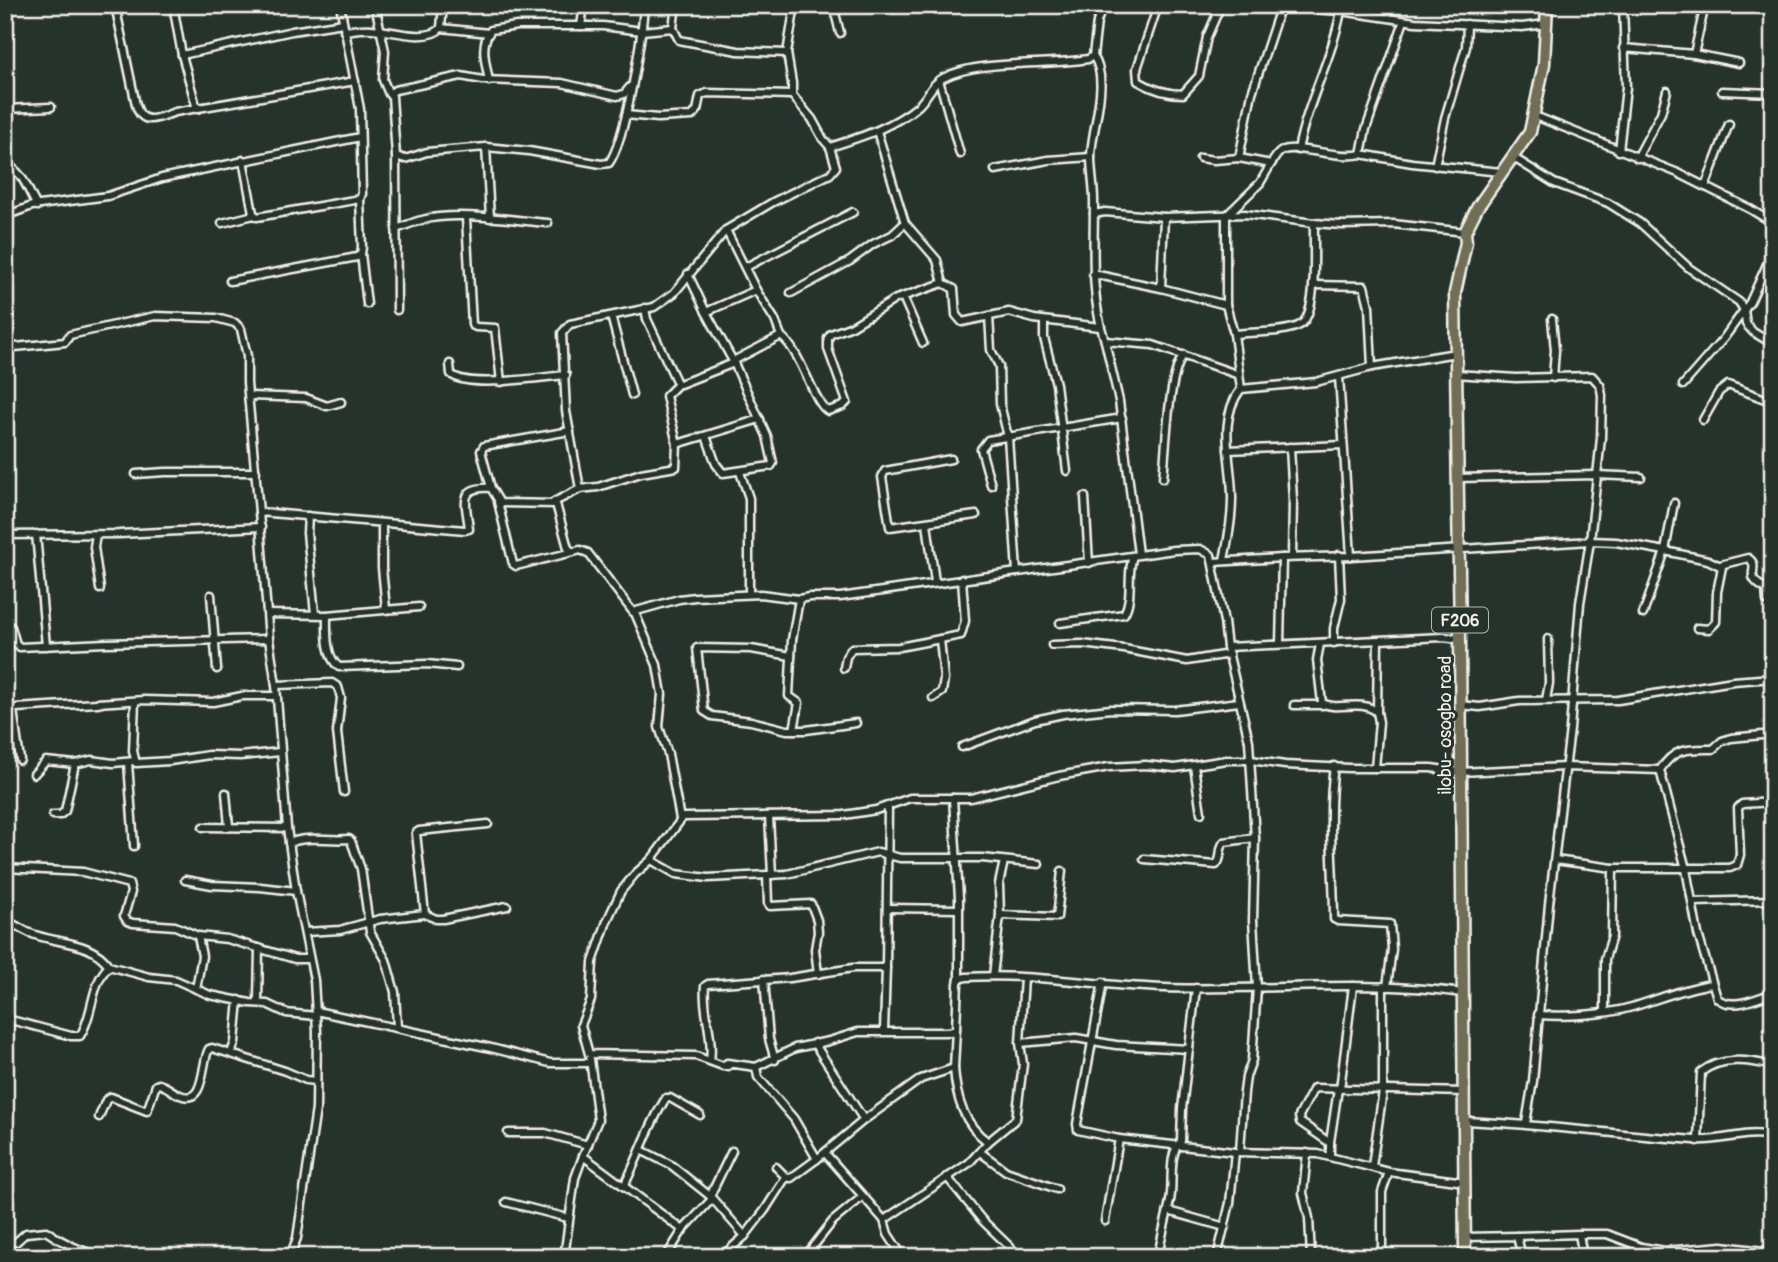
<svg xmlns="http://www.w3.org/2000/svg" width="1778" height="1262" viewBox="0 0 1778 1262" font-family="Pangolin,sans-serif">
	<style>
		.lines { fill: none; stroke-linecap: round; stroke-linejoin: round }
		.street-casing { stroke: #f4f1e8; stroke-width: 11 }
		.primary-casing { stroke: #f4f1e8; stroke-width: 15 }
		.street { stroke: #26332d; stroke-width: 6 }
		.primary { stroke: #716e59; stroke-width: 10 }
		.labels { text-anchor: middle; stroke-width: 6; stroke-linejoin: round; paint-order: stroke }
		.shield { fill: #26332d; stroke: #b6b8b0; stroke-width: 2 }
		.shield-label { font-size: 16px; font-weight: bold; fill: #f4f1e8 }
		.street-label { font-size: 18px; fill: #f4f1e8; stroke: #26332d }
	</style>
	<rect width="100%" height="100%" fill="#26332d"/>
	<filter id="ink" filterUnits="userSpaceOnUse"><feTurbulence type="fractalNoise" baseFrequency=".0143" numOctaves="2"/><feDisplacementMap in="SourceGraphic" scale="14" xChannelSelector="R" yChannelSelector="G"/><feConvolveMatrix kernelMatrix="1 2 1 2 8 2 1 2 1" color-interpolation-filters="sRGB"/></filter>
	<g filter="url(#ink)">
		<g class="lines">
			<g class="street-casing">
				<g id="street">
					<path d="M115,5l21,100c6,22 22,13 39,7l180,-31"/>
					<polyline points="173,5 182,55"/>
					<polyline points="375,5 385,51 383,80 389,94"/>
					<polyline points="676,5 673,28 679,40 738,51 787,53"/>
					<polyline points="833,5 840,33"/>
					<path d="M1158,5l-21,64 1,12c15,9 28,13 45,13l16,-18 8,-39 14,-32"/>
					<polyline points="1272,5 1341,11 1415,22 1522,27 1546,24"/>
					<polyline points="1741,5 1773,12"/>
					<polyline points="116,8 130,5"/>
					<polyline points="581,26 584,5"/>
					<polyline points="441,28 489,33"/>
					<path d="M344,31c9,-1 19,-3 28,-2 17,1 56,14 69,-1l2,-23"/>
					<polyline points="1623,48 1694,54 1705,5"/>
					<polyline points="1694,54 1739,63"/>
					<path d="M1093,56c18,24 -2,73 -2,101 0,15 3,29 3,44 0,46 -4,95 11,140l48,4 86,30"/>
					<polyline points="939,80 960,154"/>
					<path d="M489,81c-3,-17 -10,-37 2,-51l26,-4h86l39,5 31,-3"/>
					<polyline points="1722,91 1773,93"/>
					<polyline points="5,109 51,107"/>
					<polyline points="197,109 182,55 292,31 343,23"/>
					<polyline points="626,115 658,118 692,116 697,111 700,96 707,93 792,95"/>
					<polyline points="1535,116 1678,173 1750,209 1773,223"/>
					<polyline points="877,131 905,223 937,260 943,283"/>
					<polyline points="486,147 490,218"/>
					<path d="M830,147c31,-10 63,-20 88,-41 10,-9 13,-22 25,-28 35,-19 105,-12 145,-19l5,-3 4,-34 6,-17"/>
					<path d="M1298,150c9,-48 34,-91 43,-139"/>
					<polyline points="1619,151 1626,87 1623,5"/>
					<polyline points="1361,154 1366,129 1404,21"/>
					<polyline points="396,156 392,96 389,94 395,90 461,76 483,80 562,83 617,96 624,94 630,87"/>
					<polyline points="1200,158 1214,160 1239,158 1271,164 1260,183 1226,216 1226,305"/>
					<polyline points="1239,158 1252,93 1281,5"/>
					<polyline points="1514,158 1554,183 1608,203 1640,223 1689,268 1739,302 1744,310 1746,324 1753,332 1773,344"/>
					<polyline points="1637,158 1661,113 1667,91"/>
					<polyline points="243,160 253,213 257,217 360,199 362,194 360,109 340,5"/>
					<path d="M1271,164c3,-4 6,-11 11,-13 12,-8 57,9 79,3l51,9 89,9"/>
					<path d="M5,165c18,4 23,27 32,41"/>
					<polyline points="1435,166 1445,118 1466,47 1467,24"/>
					<polyline points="995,170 1048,160 1091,157"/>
					<polyline points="1705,187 1729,124"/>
					<polyline points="1094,214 1105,212 1164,217 1245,214 1314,223 1342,225 1393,224 1465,232"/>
					<polyline points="5,216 32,206 108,196 162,178 360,137"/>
					<polyline points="466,218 472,325 476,327 495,328 501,382"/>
					<polyline points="222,223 254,215"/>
					<path d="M396,229c9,-3 17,-7 26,-9 34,-9 90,0 126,3"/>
					<polyline points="361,254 367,304"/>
					<polyline points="746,267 853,212"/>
					<polyline points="688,274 706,312"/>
					<polyline points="1093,274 1161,288 1226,305 1234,334 1241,389"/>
					<polyline points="230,281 357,257 361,254 362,247 360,199"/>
					<polyline points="1313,285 1364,286 1369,306 1372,367"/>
					<polyline points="1161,288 1164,217"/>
					<polyline points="791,293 850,261 873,244 892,235 905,223"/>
					<polyline points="903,297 923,343"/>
					<polyline points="645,308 647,319 677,383 680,384 734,363 706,312 756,290"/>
					<path d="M397,310l-1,-154 9,3 22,-7 59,-5 43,4 72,13 8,-1c17,-24 33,-126 35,-158"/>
					<polyline points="611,316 632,395"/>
					<polyline points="989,316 991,350 999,366 1000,404 1008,437 1017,572"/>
					<polyline points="1552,319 1555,350 1553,378"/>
					<polyline points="1044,321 1044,338 1056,384 1067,471"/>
					<path d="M1234,334c17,-2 52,-1 66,-9 19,-11 13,-81 14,-102"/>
					<path d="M781,336c21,16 33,69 47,75l15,-5 4,-4 -19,-53v-11l3,-4 21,-8 44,-27 47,-16 11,6 2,26 6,7 47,-10 25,7 66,8"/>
					<polyline points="1105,341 1119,401 1138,554"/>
					<polyline points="5,348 65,342 70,335 155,316 216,318 235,323 241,329 247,356 247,383 259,512"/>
					<path d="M450,364l1,10c15,15 92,3 115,1"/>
					<polyline points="1456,374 1516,378 1592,376 1600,385 1602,395 1601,438 1590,541 1580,603 1570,729 1549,904 1533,1081 1526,1123"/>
					<polyline points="1339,377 1351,556"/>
					<polyline points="1683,385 1724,338 1750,302 1773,251"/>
					<polyline points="249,396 306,398 327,406 341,402"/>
					<polyline points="1703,420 1719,392 1728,385 1773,402"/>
					<polyline points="706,436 716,464 723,473 771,466 773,463 767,436 734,363 737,359 781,336 775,320 756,290 726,230"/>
					<polyline points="677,444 760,419"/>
					<polyline points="1290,447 1293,500 1292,557"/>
					<polyline points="1228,450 1343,445"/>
					<polyline points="951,459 885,471 882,477 890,527 976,515"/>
					<polyline points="740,472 749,498 749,594"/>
					<polyline points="136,474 165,472 256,472"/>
					<path d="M1163,478c3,-26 5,-107 21,-123"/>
					<polyline points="1457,478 1597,475 1641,477"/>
					<polyline points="991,485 981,449 988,440 1122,418"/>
					<polyline points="491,488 481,451 484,446 570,431"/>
					<polyline points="580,489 598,487 641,473 676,467 677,444 666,396 678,384"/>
					<polyline points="1085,497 1089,563"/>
					<polyline points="498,502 513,564 516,566 573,552"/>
					<polyline points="554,502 580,489 566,411 562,333 570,324 654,307 674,293 726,230 773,202 830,174 836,167 830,147 823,139 812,119 792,95 792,83 787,53 794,11 793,5"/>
					<polyline points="308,516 307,533 315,614"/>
					<polyline points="382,523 382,568 386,609"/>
					<polyline points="927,523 935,582"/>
					<polyline points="36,534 46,646"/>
					<polyline points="96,534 94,547 100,589"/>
					<polyline points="5,535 119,534 261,527"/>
					<polyline points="1282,558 1351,556 1590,541 1616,542 1665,551 1708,560 1722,567 1717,592 1716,622 1709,629 1697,628"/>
					<path d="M1224,560c4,-20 8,-39 8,-60 1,-37 -16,-79 9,-111l75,-7 56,-15 84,-14"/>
					<polyline points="1213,562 1282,558 1280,644"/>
					<path d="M1720,565l28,-7c15,10 -8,17 18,31l1,12"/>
					<polyline points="211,595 217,669"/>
					<polyline points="635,613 657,665 662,694 659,727 668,754 680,819"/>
					<polyline points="268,614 327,615 419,607"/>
					<polyline points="1643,614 1665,551 1674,503"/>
					<path d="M327,615c0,16 -2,42 12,52l88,-3 30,3"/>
					<path d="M1060,623l64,-9c10,-17 2,-40 9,-58"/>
					<polyline points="5,624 11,627 16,644 20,647 106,643 269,639"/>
					<polyline points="1334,643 1334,628 1341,599 1339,555"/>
					<path d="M1320,644l-3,16 5,43c18,9 38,-5 55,9l2,10 -4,46"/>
					<polyline points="1052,645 1082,644 1124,649 1187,661 1229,654"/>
					<polyline points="1227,647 1443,637 1460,639"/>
					<polyline points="791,656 751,649 697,648 704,711 712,716 751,721 787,730 806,730 856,723"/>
					<polyline points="844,668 846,657 852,648 899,647 961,635 965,621 962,579"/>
					<polyline points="276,685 332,683 338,687 341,698 337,732 344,792"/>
					<polyline points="933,698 942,692 944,679 940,639"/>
					<polyline points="1546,700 1549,683 1548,639"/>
					<polyline points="135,701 133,751 136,763 170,761 209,755 240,756 280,752"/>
					<polyline points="1294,705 1323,705"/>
					<polyline points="1460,705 1480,707 1519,701 1618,700 1733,681 1773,678"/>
					<polyline points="1377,712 1378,641"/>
					<polyline points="794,730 799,703 789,696 792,640 799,599 809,597 840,597 1174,550 1200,549 1211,555 1224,622 1227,647 1249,741 1255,838 1253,920 1257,988 1252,1060 1246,1077 1244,1092 1240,1151"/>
					<path d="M1773,734l-42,4 -9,3 -9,8c-25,0 -38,-2 -53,21l26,99 12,65 19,64c14,13 40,0 56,-5"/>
					<polyline points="962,747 1035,720 1063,714 1111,709 1175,710 1239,702"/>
					<polyline points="20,760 13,710 16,708 145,700 213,702 242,696 276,696"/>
					<polyline points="128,763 134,846"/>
					<polyline points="1194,766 1201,813"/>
					<path d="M1334,766c-7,51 0,102 0,153l4,2 52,3 2,25 -5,38"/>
					<polyline points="34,774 46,761 75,764 91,760 113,763 135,761"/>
					<polyline points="226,793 229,826"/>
					<polyline points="953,798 959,898 959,979"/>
					<polyline points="53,815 60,815 65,811 75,764"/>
					<polyline points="769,816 772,875"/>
					<polyline points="203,827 287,828"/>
					<path d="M289,843c18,-8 39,-2 60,-4l2,2 10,28 9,63 16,28 9,32 2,35"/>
					<path d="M1144,859l72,6c7,-6 2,-16 8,-23l31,-4"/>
					<polyline points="651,860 683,817 844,815 876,810 910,798 971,798 1059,776 1109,767 1146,765 1175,768 1226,760 1251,760 1285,765 1349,768 1431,768 1460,772 1565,767 1660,770"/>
					<polyline points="1555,860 1613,868 1730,868 1737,865 1740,855 1738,808 1742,804 1773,802"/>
					<path d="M1039,864l-57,-6h-82l-22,-6 -91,22 -79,4 -32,-4 -25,-14 -16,14 -14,17 -14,30 -14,41 -2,38 -10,25 8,29 107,2 27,10h5l-1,-3 29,4 39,-19 34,-7 29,-9h92l6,-3 2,-46 1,-4 7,-2c66,-4 132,9 198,11 99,3 199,-9 299,5"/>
					<polyline points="5,868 83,872 129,884 131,892 124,916 127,921 133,923 175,926 198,936 227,939 295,959 309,959"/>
					<polyline points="767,875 768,903 770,906 811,904 817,920 818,932 815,949 818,974"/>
					<polyline points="185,880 212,885 260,887 296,891"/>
					<polyline points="1693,902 1773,900"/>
					<polyline points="887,908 959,909"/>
					<polyline points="425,914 436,919 443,919 507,906"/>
					<polyline points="1000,915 999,884 1004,861"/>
					<path d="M5,920c9,4 16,9 25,13 25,11 62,7 79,33"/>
					<polyline points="305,932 340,930 380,919 425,914 416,833 419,831 488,824"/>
					<polyline points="886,968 888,806"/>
					<polyline points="993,976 1000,915 1057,917 1062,871"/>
					<polyline points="764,979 769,1039 775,1060"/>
					<polyline points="1103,982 1077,1124 1078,1130 1119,1139 1235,1152 1318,1154 1389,1172 1465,1182"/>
					<polyline points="196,989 202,956 198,936"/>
					<polyline points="258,1002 259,948"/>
					<polyline points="316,1011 491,1048 550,1063 590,1063"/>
					<polyline points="1605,1011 1605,959 1612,936 1613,868"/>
					<path d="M1538,1015c28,2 66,0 94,-8 27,-8 52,-19 80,-23"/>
					<polyline points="814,1043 864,1120"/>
					<polyline points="1020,1043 1076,1038 1116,1045 1189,1049"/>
					<path d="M5,1047l4,-25 2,-2 60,16h9c14,-21 10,-52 29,-70l40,11 27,3 34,15 40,8 17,1 19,9 30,3"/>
					<polyline points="231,1053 235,1042 239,1000"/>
					<polyline points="590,1059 598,1120 583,1156 683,1230 712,1199"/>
					<path d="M710,1061c4,-25 -8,-50 -5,-75l3,-2 82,-6 63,-10h33l-2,63"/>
					<polyline points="756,1067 758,1077 794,1119 817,1159 791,1178 786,1177 776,1167"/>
					<path d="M954,1068c2,29 9,56 34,74l28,-23 7,-55 -3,-21 4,-65"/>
					<polyline points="1340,1089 1353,986"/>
					<path d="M99,1117l7,-17 5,-3 36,14 9,-26 3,-1c8,2 13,8 21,11 26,11 21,-34 29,-46l3,-1 73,23 21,9 10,1"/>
					<path d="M1464,1121c77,3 153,14 230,19 29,2 49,-10 79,-4"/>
					<polyline points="508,1133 545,1133 588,1145"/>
					<path d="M1698,1141l3,-69c21,-16 48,-12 72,-6"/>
					<polyline points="1330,1142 1338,1089"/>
					<polyline points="641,1150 671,1165 710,1196 745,1236 765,1210 786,1177"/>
					<polyline points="980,1152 1006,1171 1057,1189"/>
					<polyline points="825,1153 884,1220 888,1234 903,1257"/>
					<polyline points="1307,1153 1303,1193 1309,1218 1311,1257"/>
					<polyline points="1330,1155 1330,1143 1300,1122 1299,1116 1314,1088 1464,1092"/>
					<polyline points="817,1159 864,1120 921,1079 954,1068 956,1029"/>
					<polyline points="1372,1166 1383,1091 1383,986"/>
					<polyline points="947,1177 982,1220 1014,1251 1017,1257"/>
					<path d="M624,1186c15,-29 24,-60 42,-88h4l30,17"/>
					<polyline points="710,1196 732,1151"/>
					<polyline points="506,1202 568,1218"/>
					<polyline points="1168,1211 1225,1227"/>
					<polyline points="884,1220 969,1163 988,1142"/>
					<polyline points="1105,1221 1119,1139"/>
					<polyline points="1579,1234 1607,1234 1641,1247 1665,1251 1722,1246 1773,1252"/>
					<polyline points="1517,1236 1579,1234 1583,1257"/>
					<polyline points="1465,1237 1517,1236 1522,1257"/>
					<path d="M5,1242h11l10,-9 20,-2c18,13 34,19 55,26"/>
					<path d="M290,1257l7,-19 19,-129 1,-78 -3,-51 -18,-89 -9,-63 -11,-143 -7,-46 -10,-127 206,18 4,-1c-2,-23 -13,-43 22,-41l9,15 56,1 12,44 5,4 7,-2 8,3 45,59 46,-13 16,-2 66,-3 38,5"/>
					<polyline points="564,1257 575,1178 583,1156"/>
					<polyline points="666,1257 683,1230"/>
					<polyline points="721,1257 745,1236"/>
					<polyline points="805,1257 833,1221 862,1197"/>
					<path d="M1158,1257c3,-19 8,-37 12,-56 4,-18 -3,-46 11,-60l1,-32 14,-121"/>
					<polyline points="1217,1257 1230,1203 1235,1152"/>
					<polyline points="1382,1257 1382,1192 1389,1172"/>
				</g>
			</g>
			<g class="primary-casing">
				<polyline id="primary" points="1465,1257 1460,639 1455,293 1466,242 1465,232 1477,208 1530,132 1544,64 1547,5"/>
			</g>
			<use href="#street" class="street"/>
			<use href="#primary" class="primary"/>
		</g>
	</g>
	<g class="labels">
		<rect class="shield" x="1432" y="607.5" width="56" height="25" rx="5"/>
		<g class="shield-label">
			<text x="1460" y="626">F206</text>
		</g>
		<g class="street-label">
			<text transform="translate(1445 725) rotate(-90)" y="6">ilobu- osogbo road</text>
		</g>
	</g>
	<rect width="1778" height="1262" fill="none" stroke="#26332d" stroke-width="28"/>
	<rect x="14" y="14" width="1750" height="1234" fill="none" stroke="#f4f1e8" stroke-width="2.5" filter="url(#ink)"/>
</svg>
